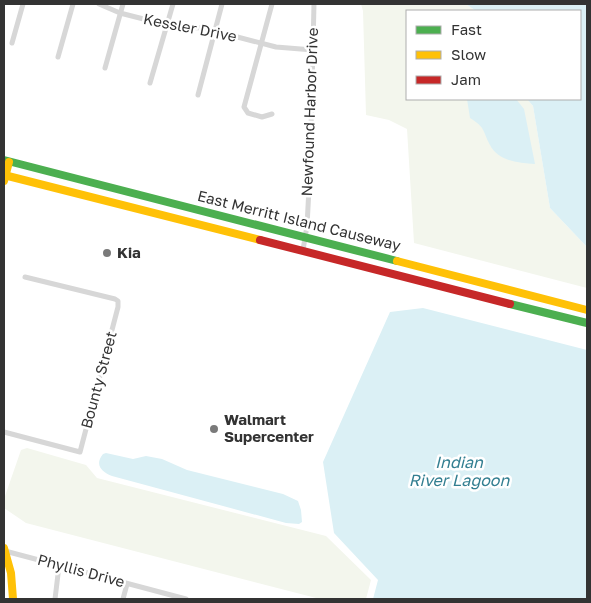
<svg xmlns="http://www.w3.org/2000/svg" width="591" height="603" viewBox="0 0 591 603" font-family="'Golos Text',sans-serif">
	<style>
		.green { fill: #f3f6ed }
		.water { fill: #dbf0f5 }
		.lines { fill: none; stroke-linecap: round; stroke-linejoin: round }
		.street { stroke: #d7d7d7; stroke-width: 5 }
		.fast { stroke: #4caf50; stroke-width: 8 }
		.slow { stroke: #ffc107; stroke-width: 8 }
		.jam { stroke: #c62828; stroke-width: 8 }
		.poi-dot { fill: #7a7a7a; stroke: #fff; stroke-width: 2 }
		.labels { text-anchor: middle; stroke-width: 5; stroke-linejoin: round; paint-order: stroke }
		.street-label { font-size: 15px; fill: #333; stroke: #fff }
		.poi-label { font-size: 15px; font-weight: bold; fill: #333; stroke: #fff; text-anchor: start }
		.water-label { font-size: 16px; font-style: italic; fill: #337f91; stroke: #fff }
	</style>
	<rect width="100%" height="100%" fill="#fff"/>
	<g class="green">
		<polygon points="361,4 466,4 476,11 407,11 407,99 527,99 533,106 550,208 587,247 587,288 414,243 407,129 389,120 366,115 363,11"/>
		<polygon points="27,448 86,465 97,478 326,536 371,580 366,599 320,599 26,523 4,508 4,499 21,450"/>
	</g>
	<g class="water">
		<polygon points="466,4 587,4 587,247 550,208 533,106 527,99 580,99 580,11 476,11"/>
		<path d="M467,99h49l8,10 11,55c-17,-1 -37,-3 -45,-19 -8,-15 -4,-17 -20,-27z"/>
		<polygon points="423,308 587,350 587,599 373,599 378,580 334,533 323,462 390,312"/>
		<path d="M106,453l27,6 13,-3 16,3 25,11 96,24 15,7 3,9 1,12 -3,2 -13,-1 -174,-47c-10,-4 -18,-11 -9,-22z"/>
	</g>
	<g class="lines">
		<g class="street">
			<polyline points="99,4 120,13 167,25 178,27 203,28 276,47 313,50"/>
			<polyline points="272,4 244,107 248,113 262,117 272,114"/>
			<polyline points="12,43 23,4"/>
			<polyline points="58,57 73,4"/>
			<polyline points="105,68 123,4"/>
			<polyline points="150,83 173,4"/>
			<polyline points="198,95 222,4"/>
			<polyline points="303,250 307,226 310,169 314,4"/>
			<polyline points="4,432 80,452 118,307 118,301 115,299 25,277"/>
			<polyline points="5,551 186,599"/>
			<polyline points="55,599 59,566"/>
			<polyline points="123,599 127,584"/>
		</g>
		<g class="fast">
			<polyline points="4,160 397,261"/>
			<polyline points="510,304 587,323"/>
		</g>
		<g class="slow">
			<polyline points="4,175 260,240"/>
			<polyline points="4,181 9,162"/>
			<polyline points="397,261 587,310"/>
			<polyline points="4,548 11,573 13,599"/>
		</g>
		<polyline class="jam" points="260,240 510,304"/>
	</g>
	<g class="poi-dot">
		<circle cx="107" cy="253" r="5"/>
		<circle cx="214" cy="429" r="5"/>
	</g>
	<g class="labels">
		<g class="street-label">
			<text transform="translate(190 28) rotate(11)" y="5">Kessler Drive</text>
			<text transform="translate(310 112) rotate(-88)" y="5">Newfound Harbor Drive</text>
			<text transform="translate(299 221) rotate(14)" y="5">East Merritt Island Causeway</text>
			<text transform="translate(99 380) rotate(-75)" y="5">Bounty Street</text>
			<text transform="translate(81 571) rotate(15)" y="5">Phyllis Drive</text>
		</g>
		<g class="poi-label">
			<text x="117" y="258">Kia</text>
			<text x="224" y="425">Walmart<tspan x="224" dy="17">Supercenter</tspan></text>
		</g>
		<g class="water-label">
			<text x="459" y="468">Indian<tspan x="459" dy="18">River Lagoon</tspan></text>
		</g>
	</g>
	<rect width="591" height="603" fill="none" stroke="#333333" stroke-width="10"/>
	<rect x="406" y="10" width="175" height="90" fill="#ffffff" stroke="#adadad"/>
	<rect x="416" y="26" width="25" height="8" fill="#4caf50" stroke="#adadad"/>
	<text x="451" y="35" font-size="15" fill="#333333">Fast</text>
	<rect x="416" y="51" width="25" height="8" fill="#ffc107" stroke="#adadad"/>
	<text x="451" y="60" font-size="15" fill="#333333">Slow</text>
	<rect x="416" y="76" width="25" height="8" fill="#c62828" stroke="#adadad"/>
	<text x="451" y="85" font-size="15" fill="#333333">Jam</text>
</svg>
